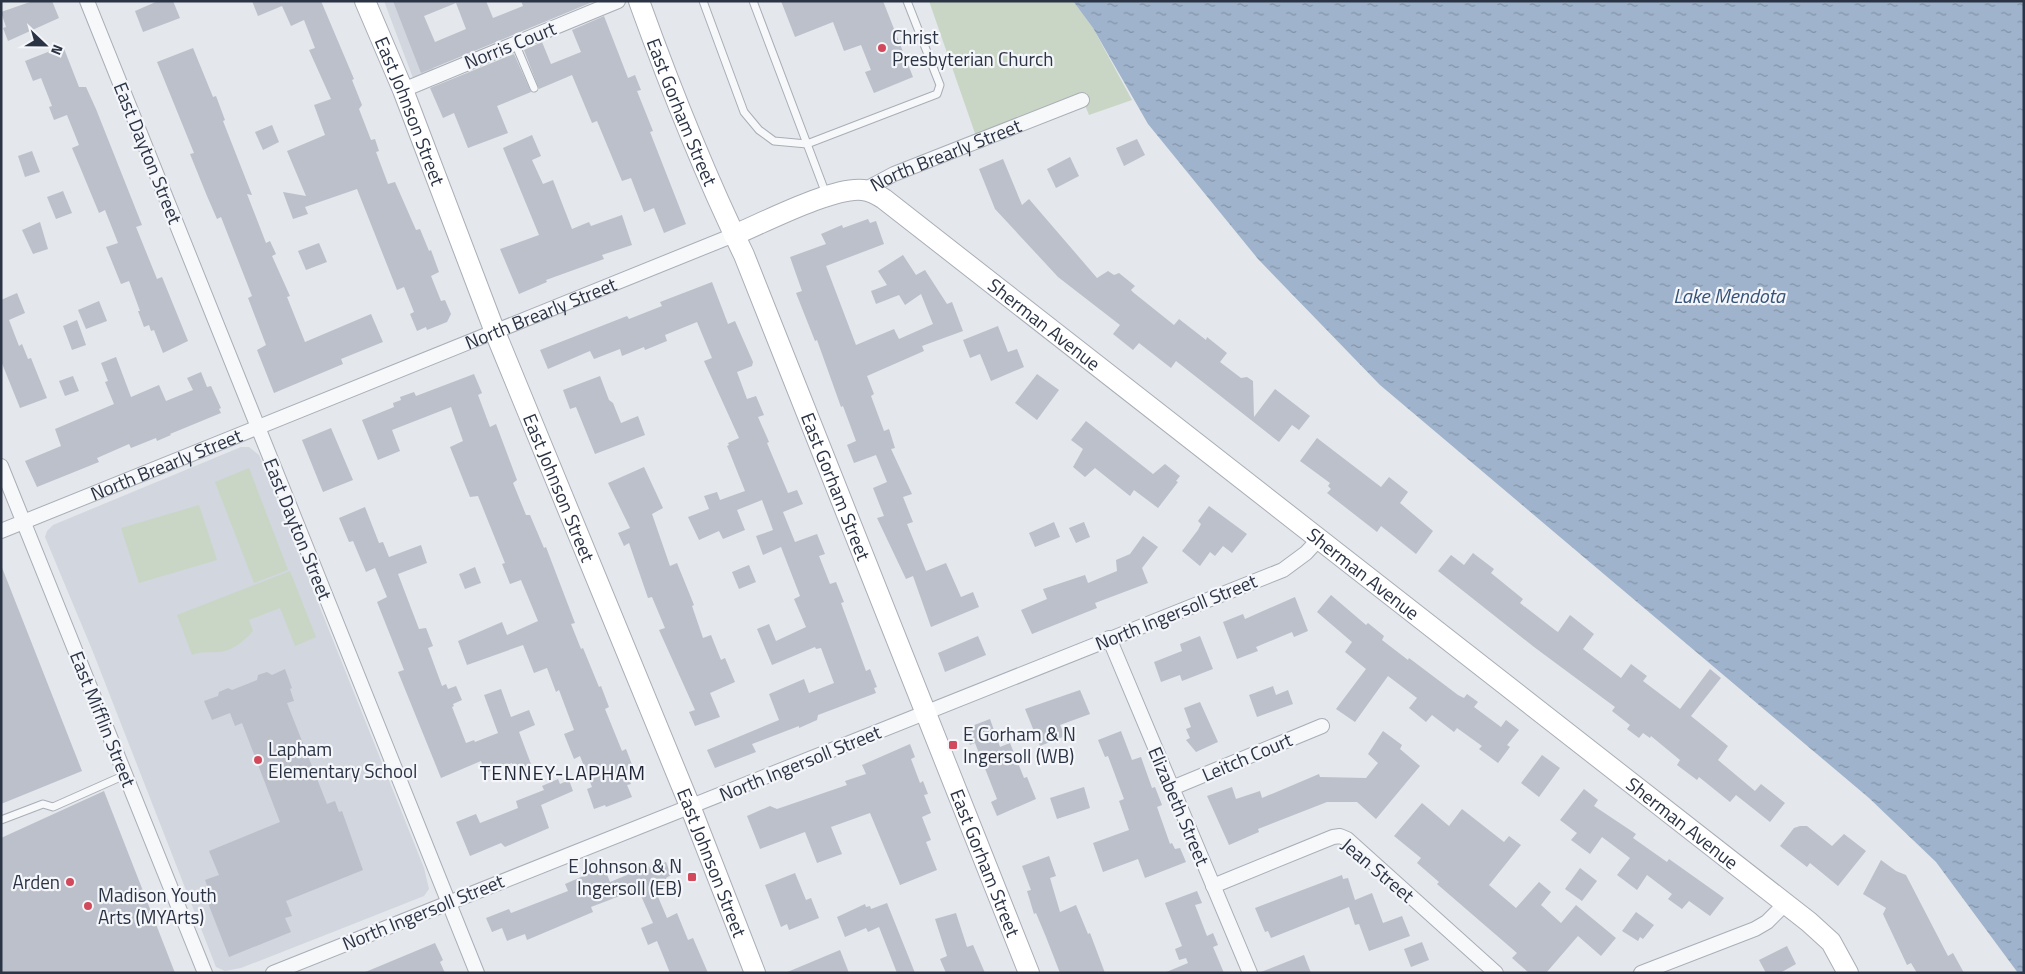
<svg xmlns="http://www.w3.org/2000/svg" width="2025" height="974" viewBox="0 0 2025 974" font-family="'Titillium Web',sans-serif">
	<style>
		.built { fill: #d2d6de }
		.green { fill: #c9d6c5 }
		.water { fill: url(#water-ripples) }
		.building { fill: #bbc0ca; fill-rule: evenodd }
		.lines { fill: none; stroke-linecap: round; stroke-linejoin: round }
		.lane-casing { stroke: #a9aeb7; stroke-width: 9 }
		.street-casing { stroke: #a9aeb7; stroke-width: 16 }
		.secondary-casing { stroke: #a9aeb7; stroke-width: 22 }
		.lane { stroke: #f7f8fa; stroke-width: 7 }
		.street { stroke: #f7f8fa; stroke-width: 14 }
		.secondary { stroke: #fff; stroke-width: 20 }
		.poi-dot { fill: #d1495b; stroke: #f4f6f9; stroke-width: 2 }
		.labels { text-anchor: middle; stroke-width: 4.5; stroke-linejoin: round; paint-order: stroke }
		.poi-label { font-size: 19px; fill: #2b3445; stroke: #f4f6f9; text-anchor: start }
		.street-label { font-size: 19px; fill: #2b3445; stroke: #f4f6f9 }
		.water-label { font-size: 20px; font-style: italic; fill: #34527a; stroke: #f4f6f9 }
		.neighbourhood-label { font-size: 20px; letter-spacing: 1px; fill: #1d2536; stroke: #f4f6f9 }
	</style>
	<defs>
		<pattern id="water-ripples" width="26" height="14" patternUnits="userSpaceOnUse" patternTransform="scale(1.25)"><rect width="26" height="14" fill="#9fb4cc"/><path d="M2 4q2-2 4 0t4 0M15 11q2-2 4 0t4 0" fill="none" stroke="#8293a7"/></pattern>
	</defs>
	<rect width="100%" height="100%" fill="#e4e7ec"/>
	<g class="built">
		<polygon points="384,1 408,1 435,73 416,80 413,78"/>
		<polygon points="241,447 249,447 259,455 424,868 429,889 424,896 338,930 241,968 225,971 216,967 93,652 45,537 47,531 53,525"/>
	</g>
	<g class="green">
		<polygon points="929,1 1073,1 1093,28 1132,100 1089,115 1083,100 978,142"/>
		<polygon points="249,468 288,570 254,583 215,482"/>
		<polygon points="199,505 217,560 139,583 121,528"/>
		<path d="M290,571l26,66 -21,9 -15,-38 -31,12 4,11c-9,10 -19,19 -33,21 -10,1 -18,-1 -28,3l-15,-40z"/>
	</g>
	<polygon class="water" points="1073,1 2024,1 2024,973 2018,973 1936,862 1869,798 1380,385 1258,259 1148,124 1093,28"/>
	<g class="building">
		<polygon points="33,1 52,1 59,18 8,41 3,28 6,27 1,12"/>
		<polygon points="158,1 173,1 180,18 143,32 135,11"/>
		<polygon points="252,1 321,1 354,79 352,80 362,105 359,109 371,140 375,139 379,151 376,152 388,184 395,182 416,230 420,229 429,251 431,250 439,272 431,276 441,301 445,300 451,314 447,322 427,330 426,327 417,331 410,314 414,312 404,287 397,290 357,189 305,207 308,214 293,219 283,192 306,196 287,151 325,135 314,105 331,99 309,50 315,48 304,20 291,26 282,6 258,16"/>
		<path d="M393,1h93l7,17 30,-12 -2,-5h74l-174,72zM456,3l10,26 -31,13 -11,-26z"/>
		<polygon points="781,1 883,1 913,77 874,93 865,72 871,70 861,45 844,51 833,22 795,37"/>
		<polygon points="604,16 628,78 635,75 641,90 637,91 653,131 650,132 686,224 664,233 654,208 644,212 631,178 622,181 597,121 592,123 572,75 539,89 524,50 542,42 551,64 581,52 572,30"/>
		<polygon points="63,46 79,87 86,87 96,109 142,225 136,227 157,279 162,277 188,341 163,353 154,330 151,331 149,325 144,327 138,311 140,311 129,281 121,284 106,247 118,243 105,210 99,213 80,167 72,148 79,145 67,115 54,120 49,107 52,106 41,78 33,81 25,61"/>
		<polygon points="193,48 213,97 216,96 225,120 223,121 252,195 247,194 266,243 270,241 276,254 272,256 290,296 287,297 305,342 371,314 383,342 341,359 343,364 274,393 257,350 266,345 248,298 252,296 221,217 217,219 207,196 190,154 194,153 157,62"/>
		<polygon points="514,54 531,92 497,106 508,133 468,148 454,113 443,118 430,88"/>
		<polygon points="272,125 279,142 263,150 255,132"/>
		<polygon points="532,135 541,156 532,160 543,184 553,180 572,229 589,222 591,226 622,215 632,245 602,255 604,259 546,280 547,282 519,294 500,249 539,235 503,148"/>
		<polygon points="1137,139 1145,155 1124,166 1116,148"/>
		<polygon points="32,151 40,172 25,177 18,156"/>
		<polygon points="1070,157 1079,176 1056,188 1047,169"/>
		<polygon points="1003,159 1022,205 1029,199 1097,278 1108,271 1114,275 1119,273 1135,286 1131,290 1134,293 1174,325 1179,319 1206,340 1207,337 1227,353 1220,362 1241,378 1247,377 1253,381 1254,417 1275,389 1310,416 1299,430 1292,425 1279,442 1176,361 1171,368 1139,343 1133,350 1113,334 1120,325 1058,277 995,209 979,169"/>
		<polygon points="63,191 72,213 56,219 47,197"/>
		<polygon points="868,219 870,223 876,221 884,244 826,266 856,345 894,329 899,339 933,324 921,294 905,305 899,295 876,304 871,291 887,285 878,271 903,255 916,275 925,270 947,304 952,302 963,331 922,346 924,351 867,376 874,394 871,396 884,431 889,429 895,448 891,449 912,494 903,497 913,522 907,524 926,571 946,563 961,597 973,592 979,607 931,627 913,576 906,579 877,518 884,516 873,488 887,482 876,455 854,463 847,445 856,441 843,406 841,407 817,340 815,341 796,293 802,291 790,257 826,244 821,234 842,225 843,228"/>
		<polygon points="40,222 48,249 33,254 22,230"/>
		<polygon points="319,243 327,262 306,270 298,251"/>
		<polygon points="712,282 728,324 735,321 753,362 752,366 737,372 747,399 756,396 764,415 758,417 769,442 767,443 788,493 797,490 803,504 783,512 795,542 817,534 825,554 819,556 830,584 836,582 844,602 841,603 866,671 870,669 877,687 874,688 876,693 818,715 817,720 799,728 799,726 752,744 756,752 715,768 707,750 779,720 769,694 804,679 809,693 834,683 821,648 816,649 815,647 772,665 757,629 769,624 776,641 806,627 794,599 800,596 781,547 763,555 756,536 773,530 762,500 737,510 745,530 723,539 719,531 699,540 688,517 709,509 704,496 717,492 720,500 745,491 727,446 729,445 728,443 739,438 704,361 712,358 697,322 665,335 667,341 645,350 644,347 622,356 620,349 594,359 590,351 548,369 540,350 627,316 629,319 662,306 660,302"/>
		<polygon points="17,293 25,313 9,320 19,346 22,344 28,359 31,358 47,398 20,408 1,361 1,300"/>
		<polygon points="99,301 107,321 86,329 78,310"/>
		<polygon points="77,320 86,345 72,350 63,326"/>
		<polygon points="998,326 1008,352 1017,349 1024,367 991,381 980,354 970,358 963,340"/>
		<polygon points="116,357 131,397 159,385 166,401 193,390 187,378 201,372 207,387 211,386 221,408 219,409 221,413 170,434 171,435 157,441 156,438 131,448 129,444 97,458 99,462 37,487 25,461 61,446 55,429 114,404 105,382 108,381 101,363"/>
		<polygon points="474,374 482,393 478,395 490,427 496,424 517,480 513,483 526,515 530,515 544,548 546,547 575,623 571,624 581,649 583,648 599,687 601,686 609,707 605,709 622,751 626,749 633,767 626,771 631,784 627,785 632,797 606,807 605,805 594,809 587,789 592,787 580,756 574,759 564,734 574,730 559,690 556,692 547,668 534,673 523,645 467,665 458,641 502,622 507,635 538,621 521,580 510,584 502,564 505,563 478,496 470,497 450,447 463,441 451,407 392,430 400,451 378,460 362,420 394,407 393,403 401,400 400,397 414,392 416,396"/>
		<polygon points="1037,374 1059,390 1037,420 1015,403"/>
		<polygon points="73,376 79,391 65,396 59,381"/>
		<polygon points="600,376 609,400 613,403 621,423 638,416 645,435 595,454 576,407 570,409 563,390"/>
		<polygon points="1086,421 1153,474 1165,464 1180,476 1176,481 1178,482 1158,508 1134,490 1130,496 1095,468 1085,477 1073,467 1083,449 1071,440"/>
		<polygon points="331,428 353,480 323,492 302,440"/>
		<polygon points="1317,438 1381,487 1389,477 1408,492 1400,503 1433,531 1416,554 1381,526 1377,532 1327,493 1331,489 1328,486 1330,483 1300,461"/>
		<polygon points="644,467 663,508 652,514 670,566 677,563 694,605 692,606 703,638 711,635 721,660 725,658 735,682 710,693 720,717 695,726 689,712 695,710 659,630 665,628 652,597 648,598 629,543 624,546 618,533 630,528 608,483"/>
		<polygon points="1209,506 1247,534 1232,553 1223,546 1215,556 1210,552 1200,566 1182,551 1198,530 1201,524 1198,521"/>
		<polygon points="365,507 379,543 383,542 389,557 421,545 427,563 398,574 419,629 426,628 433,646 428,648 442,686 446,684 448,689 456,686 462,700 453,704 454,706 452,707 466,743 474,740 475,742 498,733 484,695 501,689 511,717 529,710 535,725 519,732 531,764 515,771 512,763 485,773 481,761 441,778 398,672 404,670 377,602 387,597 375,568 366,572 353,541 349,542 339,518"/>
		<polygon points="1054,522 1060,537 1035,547 1029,533"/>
		<polygon points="1084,522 1090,537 1076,543 1069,528"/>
		<polygon points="1143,536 1158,547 1142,568 1148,583 1095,603 1097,608 1032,634 1021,610 1047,599 1043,589 1085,575 1088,583 1117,571 1116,560 1130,554"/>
		<polygon points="1473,553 1494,569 1491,573 1523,599 1520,603 1555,630 1558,632 1570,615 1594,634 1583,649 1621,678 1631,664 1647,676 1643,681 1680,709 1710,669 1721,678 1691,716 1728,746 1718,760 1755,791 1761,784 1785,803 1770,822 1736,795 1730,802 1699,777 1697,780 1677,765 1680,760 1651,736 1650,738 1643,733 1639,738 1627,729 1630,725 1612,711 1615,707 1534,647 1438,571 1451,555 1464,565"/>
		<polygon points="1,565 82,771 1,804"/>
		<polygon points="749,565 756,582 739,589 732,572"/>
		<polygon points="475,567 481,583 465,589 459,574"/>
		<polygon points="1331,595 1366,625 1368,623 1384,636 1382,640 1408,660 1409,658 1458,695 1464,698 1467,694 1478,702 1474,707 1501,727 1506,720 1519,730 1507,745 1510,747 1498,763 1479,749 1482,746 1457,728 1454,732 1432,715 1426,722 1409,708 1417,698 1388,676 1355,722 1336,709 1366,669 1345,652 1352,642 1317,612"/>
		<polygon points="1295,597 1308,631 1294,637 1292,632 1256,647 1258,651 1237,659 1223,622 1243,614 1245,619"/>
		<polygon points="978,636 986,655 945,672 938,653"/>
		<polygon points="1200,636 1213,669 1182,681 1180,675 1161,682 1154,662 1182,651 1180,644"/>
		<polygon points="285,669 292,688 290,689 294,701 287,703 327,804 335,801 339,812 342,811 363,870 286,901 292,916 285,918 291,932 229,957 206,898 211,896 205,880 219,875 209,851 280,822 242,723 235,726 230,713 212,720 204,701 218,696 219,692 228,688 232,690 257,680 258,675 267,672 272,675"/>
		<polygon points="1273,686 1276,695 1288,690 1293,704 1257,717 1249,695"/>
		<polygon points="1080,690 1090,714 1060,725 1065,736 1040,746 1025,709"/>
		<polygon points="1200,702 1218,742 1196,752 1186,740 1190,738 1186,729 1191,727 1184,708"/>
		<polygon points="990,719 1000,747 1010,743 1024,778 1027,777 1036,799 997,816 991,802 997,799 975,743 970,745 964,729"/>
		<polygon points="1121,731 1132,760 1141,757 1152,788 1155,787 1162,805 1157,807 1170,844 1172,843 1175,849 1180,848 1186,862 1145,878 1138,859 1103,872 1093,843 1129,830 1119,801 1124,799 1108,756 1105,757 1098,740"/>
		<polygon points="1383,731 1402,745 1400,749 1420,766 1376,819 1357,802 1327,802 1258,829 1259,832 1229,845 1207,796 1232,787 1236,799 1260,791 1262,798 1319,774 1320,777 1366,778 1378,763 1368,754"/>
		<polygon points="910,744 915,757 911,759 920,783 923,781 928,794 924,795 931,813 922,817 931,840 926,842 937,870 900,885 870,813 831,827 842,854 817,863 805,832 760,849 747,816 770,806 777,809 847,785 845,781 866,774 862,765"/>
		<polygon points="1542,755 1560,768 1539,797 1521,783"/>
		<polygon points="558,779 560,784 569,780 573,791 541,805 549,828 505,847 501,843 470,856 456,822 476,814 480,823 518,808 516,801 544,790 542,786"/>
		<polygon points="1084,787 1090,808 1057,819 1050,798"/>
		<polygon points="1584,789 1598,800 1594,806 1636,834 1633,838 1667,862 1669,859 1724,898 1710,916 1689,901 1682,909 1668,899 1672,894 1647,875 1637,890 1617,875 1630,858 1602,837 1590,854 1571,840 1577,833 1560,820"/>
		<polygon points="104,791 175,973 1,973 1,838"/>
		<polygon points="1422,803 1449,826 1462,809 1504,842 1509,836 1521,845 1489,885 1516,908 1539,882 1551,892 1541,905 1561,923 1576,905 1616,938 1601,956 1578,936 1546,973 1529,973 1512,958 1517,953 1437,884 1439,882 1417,863 1421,858 1394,836"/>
		<polygon points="1800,826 1807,826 1832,846 1844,834 1866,851 1838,886 1810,863 1807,867 1780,846 1794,828"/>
		<polygon points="1049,856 1056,876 1050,878 1060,912 1076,905 1088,934 1090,933 1105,973 1060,973 1046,937 1036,913 1034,914 1027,891 1031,890 1022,866"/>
		<polygon points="1881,860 1896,871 1906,875 1948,956 1953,953 1964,973 1917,973 1911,963 1907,965 1883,914 1886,908 1863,894"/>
		<polygon points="666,862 671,875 666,878 669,887 656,892 667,918 677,913 688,940 693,938 708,973 670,973 657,941 648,945 641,928 653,923 638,889 591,907 593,912 527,940 525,934 507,941 502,928 492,932 486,918 509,909 511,913 568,891 565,884 604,867 610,882 649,866 650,869"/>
		<polygon points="1580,868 1597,881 1582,901 1565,889"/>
		<polygon points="795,873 806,900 811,898 819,918 789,930 787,924 781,927 765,885"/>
		<polygon points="1342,875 1343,879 1348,878 1355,900 1372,893 1383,923 1402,916 1410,936 1369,951 1359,924 1355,925 1349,907 1271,938 1268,931 1265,932 1255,908"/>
		<polygon points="1197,891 1202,903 1195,905 1207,936 1213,933 1218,945 1213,947 1224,973 1164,973 1188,963 1186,958 1179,960 1175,949 1182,946 1165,903"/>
		<polygon points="887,903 915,973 897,973 879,927 868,932 866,928 845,937 837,917 865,904 866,907 870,906 871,909"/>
		<polygon points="1636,912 1654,925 1643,939 1640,937 1638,941 1622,931"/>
		<polygon points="956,913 967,947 973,945 985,973 946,973 940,959 947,956 935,919"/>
		<polygon points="1422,942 1429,960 1411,967 1404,949"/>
		<polygon points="435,943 443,960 440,962 445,973 363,973"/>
		<polygon points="1787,946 1796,964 1780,973 1766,973 1759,960"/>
		<polygon points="840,950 849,973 785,973"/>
		<polygon points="1304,955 1311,973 1261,973 1261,972"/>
	</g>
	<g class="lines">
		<g class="lane-casing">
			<g id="lane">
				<polyline points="703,1 744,112 759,130 774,141 807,144 937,94 940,85 907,1"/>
				<polyline points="753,1 826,194"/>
				<polyline points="515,43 534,88"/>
				<polyline points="1,820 43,804 53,807 125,775"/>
			</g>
		</g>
		<g class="street-casing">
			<g id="street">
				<polyline points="87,1 477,973"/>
				<polyline points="403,90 618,1"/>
				<path id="s1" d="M864,190l30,-16 188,-74"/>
				<polyline points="1,466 205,973"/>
				<path id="s2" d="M1,531l733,-296"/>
				<polyline points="1109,638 1250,973"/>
				<polyline points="1172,788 1322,726"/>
				<polyline points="1213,886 1333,837 1340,836 1347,839 1496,973"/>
				<polyline points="273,973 1283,570 1306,553 1318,540"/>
				<polyline points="1641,973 1755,929 1767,922 1785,904"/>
			</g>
		</g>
		<g class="secondary-casing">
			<g id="secondary">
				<path id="s3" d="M365,1l38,89 92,242 195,474 65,167"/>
				<path id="s4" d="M639,1c31,86 65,172 105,254l285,718"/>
				<path id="s5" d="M734,235c29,-12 100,-49 129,-45 7,1 15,5 21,9l925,723 22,20 17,31"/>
			</g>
		</g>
		<use href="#lane" class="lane"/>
		<use href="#street" class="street"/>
		<use href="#secondary" class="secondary"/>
	</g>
	<g class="poi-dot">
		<circle cx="882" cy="48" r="5"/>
		<rect x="948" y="740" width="10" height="10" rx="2.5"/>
		<circle cx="258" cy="760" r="5"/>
		<rect x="687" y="872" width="10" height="10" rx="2.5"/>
		<circle cx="70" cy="882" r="5"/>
		<circle cx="88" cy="906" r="5"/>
	</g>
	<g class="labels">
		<g class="poi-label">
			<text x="892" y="44">Christ<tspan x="892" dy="22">Presbyterian Church</tspan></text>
			<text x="963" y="741">E Gorham &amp; N<tspan x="963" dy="22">Ingersoll (WB)</tspan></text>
			<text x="268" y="756">Lapham<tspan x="268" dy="22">Elementary School</tspan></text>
			<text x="682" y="873" text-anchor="end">E Johnson &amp; N<tspan x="682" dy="22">Ingersoll (EB)</tspan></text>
			<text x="60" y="889" text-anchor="end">Arden</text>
			<text x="98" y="902">Madison Youth<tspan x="98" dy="22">Arts (MYArts)</tspan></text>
		</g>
		<g class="street-label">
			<text transform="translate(510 45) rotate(-22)" y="7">Norris Court</text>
			<text dy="7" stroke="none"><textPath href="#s3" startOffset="119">East Johnson Street</textPath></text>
			<text dy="7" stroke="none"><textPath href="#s4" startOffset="119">East Gorham Street</textPath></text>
			<text transform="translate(148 153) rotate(68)" y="7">East Dayton Street</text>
			<text dy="7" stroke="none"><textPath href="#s1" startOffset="89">North Brearly Street</textPath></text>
			<text dy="7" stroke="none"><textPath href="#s2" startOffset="582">North Brearly Street</textPath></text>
			<text dy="7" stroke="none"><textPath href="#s5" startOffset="364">Sherman Avenue</textPath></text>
			<text dy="7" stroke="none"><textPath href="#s2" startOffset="178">North Brearly Street</textPath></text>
			<text dy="7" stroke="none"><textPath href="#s4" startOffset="524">East Gorham Street</textPath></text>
			<text dy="7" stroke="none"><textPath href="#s3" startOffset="524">East Johnson Street</textPath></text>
			<text transform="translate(298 529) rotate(68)" y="7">East Dayton Street</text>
			<text dy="7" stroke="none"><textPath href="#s5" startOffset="769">Sherman Avenue</textPath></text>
			<text transform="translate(1176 612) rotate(-22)" y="7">North Ingersoll Street</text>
			<text transform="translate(103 719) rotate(68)" y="7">East Mifflin Street</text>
			<text transform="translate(1247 757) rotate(-23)" y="7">Leitch Court</text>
			<text transform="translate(800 763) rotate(-22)" y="7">North Ingersoll Street</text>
			<text transform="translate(1179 806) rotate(67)" y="7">Elizabeth Street</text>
			<text dy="7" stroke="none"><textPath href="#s5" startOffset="1174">Sherman Avenue</textPath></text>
			<text dy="7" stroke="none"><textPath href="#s4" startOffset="929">East Gorham Street</textPath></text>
			<text dy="7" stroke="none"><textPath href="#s3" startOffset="929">East Johnson Street</textPath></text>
			<text transform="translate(1378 870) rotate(40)" y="7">Jean Street</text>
			<text transform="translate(423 912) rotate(-22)" y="7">North Ingersoll Street</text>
		</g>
		<g class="water-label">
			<text x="1729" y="303">Lake Mendota</text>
		</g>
		<g class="neighbourhood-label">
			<text x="563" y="780">TENNEY-LAPHAM</text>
		</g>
	</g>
	<rect width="2025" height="974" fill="none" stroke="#2b3445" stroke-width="5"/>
	<g transform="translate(45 45) rotate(112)" stroke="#f4f6f9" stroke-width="4" paint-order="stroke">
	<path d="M0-4L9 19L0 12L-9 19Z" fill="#2b3445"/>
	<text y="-8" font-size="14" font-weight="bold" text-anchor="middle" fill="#2b3445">N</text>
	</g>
</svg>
